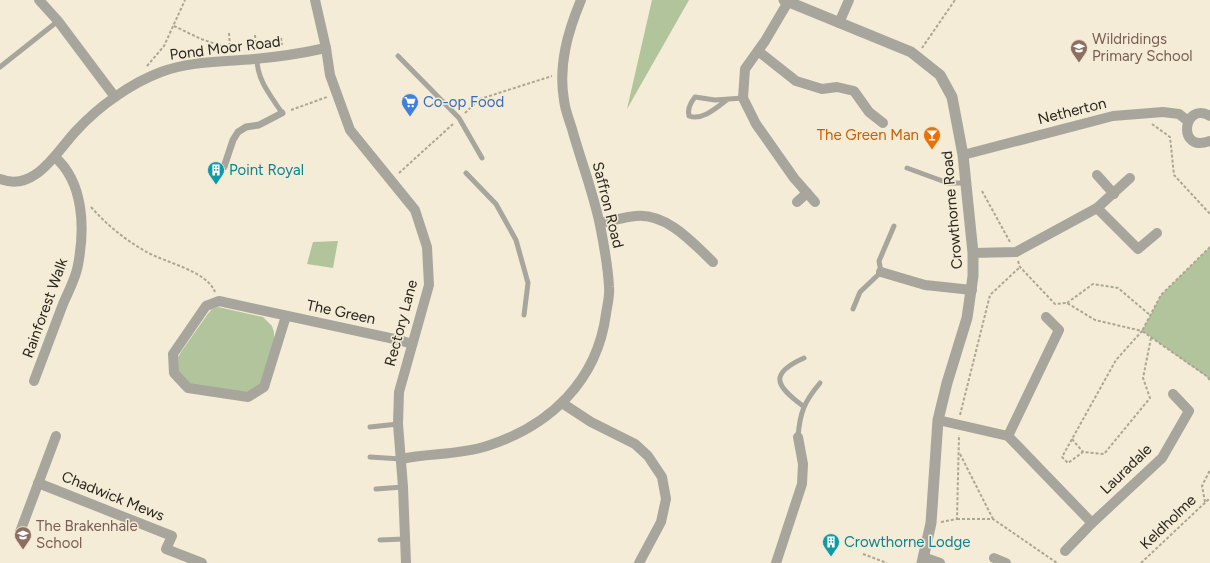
<svg xmlns="http://www.w3.org/2000/svg" width="1210" height="563" viewBox="0 0 1210 563" font-family="Figtree,sans-serif">
	<style>
		.green { fill: #b1c49c }
		.lines { fill: none; stroke-linecap: round; stroke-linejoin: round }
		.path { stroke: #aca695; stroke-width: 2; stroke-dasharray: 3 2; stroke-linecap: butt }
		.service { stroke: #a8a69c; stroke-width: 5 }
		.pedestrian { stroke: #a8a69c; stroke-width: 7 }
		.minor { stroke: #a8a69c; stroke-width: 10 }
		.tertiary { stroke: #a8a69c; stroke-width: 11 }
		.labels { text-anchor: middle; stroke-width: 3; stroke-linejoin: round; paint-order: stroke }
		.education-label { font-size: 15px; fill: #785e54; stroke: #f4ecd6; text-anchor: start }
		.street-label { font-size: 15px; fill: #28251d; stroke: #f4ecd6 }
		.shop-label { font-size: 15px; fill: #366cbe; stroke: #f4ecd6; text-anchor: start }
		.food-label { font-size: 15px; fill: #c56008; stroke: #f4ecd6; text-anchor: end }
		.culture-label { font-size: 15px; fill: #0d838f; stroke: #f4ecd6; text-anchor: start }
	</style>
	<rect width="100%" height="100%" fill="#f4ecd6"/>
	<g class="green">
		<polygon points="652,0 689,0 627,109"/>
		<polygon points="338,241 333,268 307,264 313,242"/>
		<polygon points="1210,247 1210,381 1207,377 1142,331 1161,295"/>
		<polygon points="218,307 263,317 272,326 274,332 274,341 264,379 252,393 193,387 176,373 177,359 181,352 207,315 212,309"/>
	</g>
	<g class="lines">
		<g class="path">
			<polyline points="174,26 201,39 234,50"/>
			<polyline points="229,33 230,48"/>
			<polyline points="255,35 256,50"/>
			<polyline points="281,38 282,45"/>
			<polyline points="922,48 955,0"/>
			<polyline points="147,66 164,46 185,0"/>
			<polyline points="291,110 327,97"/>
			<polyline points="465,113 480,99 552,76"/>
			<polyline points="1152,124 1170,137 1174,175 1210,214"/>
			<polyline points="399,173 453,124"/>
			<polyline points="982,191 1010,242"/>
			<path d="M91,207c16,18 33,32 54,44 20,12 61,19 70,41"/>
			<polyline points="1210,247 1161,295 1142,331 1208,377 1210,381"/>
			<polyline points="1018,261 1020,267 1055,304 1067,303 1095,320 1142,331 1116,360 1062,457 1068,463 1083,452 1104,454 1150,398 1143,378 1151,338"/>
			<polyline points="1067,303 1093,284 1118,288 1150,315"/>
			<polyline points="960,415 990,295 1020,267"/>
			<polyline points="1072,439 1083,452"/>
			<polyline points="960,454 993,519"/>
			<polyline points="1205,502 1202,486 1210,470"/>
			<polyline points="957,519 993,519 1057,563"/>
			<polyline points="941,522 957,519 959,435"/>
			<polyline points="863,554 887,563"/>
			<polyline points="1141,563 1210,498"/>
		</g>
		<g class="service">
			<polyline points="398,56 459,118 482,158"/>
			<path d="M257,59c0,21 14,37 25,54"/>
			<polyline points="0,67 58,21"/>
			<path d="M727,100c-10,7 -24,21 -38,16 -2,-7 2,-14 6,-19l20,3 28,-2"/>
			<polyline points="907,168 948,183 966,183"/>
			<polyline points="466,173 496,204 516,240 528,283 524,315"/>
			<polyline points="853,309 860,292 881,272 879,261 894,226"/>
			<path d="M803,406c-27,-20 -35,-32 1,-48"/>
			<polyline points="370,427 398,424"/>
			<path d="M798,437c2,-25 6,-35 22,-54"/>
			<polyline points="370,457 401,459"/>
			<polyline points="376,489 403,487"/>
			<polyline points="380,540 404,539"/>
		</g>
		<polyline class="pedestrian" points="224,167 233,140 238,132 246,127 259,125 282,113"/>
		<g class="minor">
			<polyline points="39,0 58,21 115,97"/>
			<polyline points="315,0 326,48 330,75 350,130 415,210 427,247 429,285 399,392 398,424 403,487 406,563"/>
			<polyline points="788,2 765,41 745,69 743,98 756,124 794,178 815,202"/>
			<polyline points="839,23 849,0"/>
			<polyline points="758,51 796,81 822,89 837,87 854,91 869,112 883,123"/>
			<path d="M1210,116c-27,-16 -34,38 0,25"/>
			<polyline points="963,155 1113,116 1163,112 1179,114 1188,121"/>
			<polyline points="1097,175 1114,194"/>
			<path d="M0,179c35,14 57,-28 76,-48 12,-13 26,-25 39,-34 14,-10 30,-19 46,-25 29,-11 63,-10 93,-13 24,-2 49,-6 72,-11"/>
			<polyline points="797,202 807,193"/>
			<polyline points="1097,208 1138,249 1157,233"/>
			<path d="M600,223c12,-2 24,-6 36,-7 31,-3 57,27 77,46"/>
			<polyline points="973,253 1016,252 1097,208 1130,178"/>
			<polyline points="881,272 925,285 972,290"/>
			<polyline points="286,316 264,387 248,397 188,388 174,373 173,354 206,306 219,301 399,340 412,344"/>
			<path d="M34,381c10,-26 19,-51 29,-77 5,-12 13,-26 15,-39 7,-37 6,-82 -23,-108"/>
			<polyline points="562,403 591,422 635,444 648,456 662,477 666,499 661,522 639,563"/>
			<polyline points="938,420 1008,436 1092,523"/>
			<polyline points="1008,436 1059,330 1046,317"/>
			<path d="M401,459c28,-6 59,-4 86,-13 63,-20 110,-65 119,-132 1,-8 4,-18 3,-27 -1,-20 -5,-42 -9,-62 -7,-33 -19,-64 -28,-96 -3,-10 -7,-19 -8,-29 -6,-35 4,-69 17,-100"/>
			<polyline points="38,483 172,536 166,549 202,563"/>
			<polyline points="20,532 56,436"/>
			<polyline points="1065,551 1092,523 1162,458 1189,411 1173,394"/>
			<polyline points="923,557 940,563"/>
			<polyline points="994,558 1006,563"/>
			<polyline points="776,563 802,484 803,464 798,437"/>
		</g>
		<polyline class="tertiary" points="784,0 911,52 940,75 952,97 963,155 973,253 973,276 967,318 947,383 938,420 931,523 922,563"/>
	</g>
	<defs>
		<g id="school-pin" transform="scale(0.9)"><path d="M0 17L-7.5 6A9.5 9.5 0 1 1 7.5 6Z" fill="#8d6e63" stroke="#f4ecd6"/><path d="M0-5L7-2L0 1L-7-2ZM-4 1L0 2.5L4 1V4Q0 6-4 4Z" fill="#fff"/></g>
		<g id="supermarket-pin" transform="scale(0.9)"><path d="M0 17L-7.5 6A9.5 9.5 0 1 1 7.5 6Z" fill="#3f7fe0" stroke="#f4ecd6"/><path d="M-6-5.5h2.5l.6 2H6L4.5 2H-2.5L-4.4-4H-6ZM-1.5 3.2a1.3 1.3 0 1 0 .1 0ZM3 3.2a1.3 1.3 0 1 0 .1 0Z" fill="#fff"/></g>
		<g id="bar-pin" transform="scale(0.9)"><path d="M0 17L-7.5 6A9.5 9.5 0 1 1 7.5 6Z" fill="#e8710a" stroke="#f4ecd6"/><path d="M-6-5H6L.8 .8V4.5H3.5V6h-7V4.5H-.8V.8Z" fill="#fff"/></g>
		<g id="building-pin" transform="scale(0.9)"><path d="M0 17L-7.5 6A9.5 9.5 0 1 1 7.5 6Z" fill="#0f9aa8" stroke="#f4ecd6"/><path d="M-4-6H4V6H1V3H-1V6H-4ZM-2.5-4.3h1.7v1.8h-1.7ZM.8-4.3h1.7v1.8H.8ZM-2.5-1h1.7V.8h-1.7ZM.8-1h1.7V.8H.8Z" fill="#fff"/></g>
	</defs>
	<g fill-rule="evenodd">
		<use href="#school-pin" x="1079" y="48"/>
		<use href="#supermarket-pin" x="410" y="102"/>
		<use href="#bar-pin" x="932" y="135"/>
		<use href="#building-pin" x="216" y="170"/>
		<use href="#school-pin" x="23" y="535"/>
		<use href="#building-pin" x="831" y="542"/>
	</g>
	<g class="labels">
		<g class="education-label">
			<text x="1092" y="44">Wildridings<tspan x="1092" dy="17">Primary School</tspan></text>
			<text x="36" y="531">The Brakenhale<tspan x="36" dy="17">School</tspan></text>
		</g>
		<g class="street-label">
			<text transform="translate(225 48) rotate(-7)" y="5">Pond Moor Road</text>
			<text transform="translate(1072 111) rotate(-14)" y="5">Netherton</text>
			<text transform="translate(608 205) rotate(76)" y="5">Saffron Road</text>
			<text transform="translate(952 210) rotate(-95)" y="5">Crowthorne Road</text>
			<text transform="translate(45 308) rotate(-70)" y="5">Rainforest Walk</text>
			<text transform="translate(341 312) rotate(12)" y="5">The Green</text>
			<text transform="translate(401 323) rotate(-75)" y="5">Rectory Lane</text>
			<text transform="translate(1126 469) rotate(-44)" y="5">Lauradale</text>
			<text transform="translate(113 496) rotate(22)" y="5">Chadwick Mews</text>
			<text transform="translate(1168 522) rotate(-44)" y="5">Keldholme</text>
		</g>
		<g class="shop-label">
			<text x="423" y="107">Co-op Food</text>
		</g>
		<g class="food-label">
			<text x="919" y="140">The Green Man</text>
		</g>
		<g class="culture-label">
			<text x="229" y="175">Point Royal</text>
			<text x="844" y="547">Crowthorne Lodge</text>
		</g>
	</g>
</svg>
